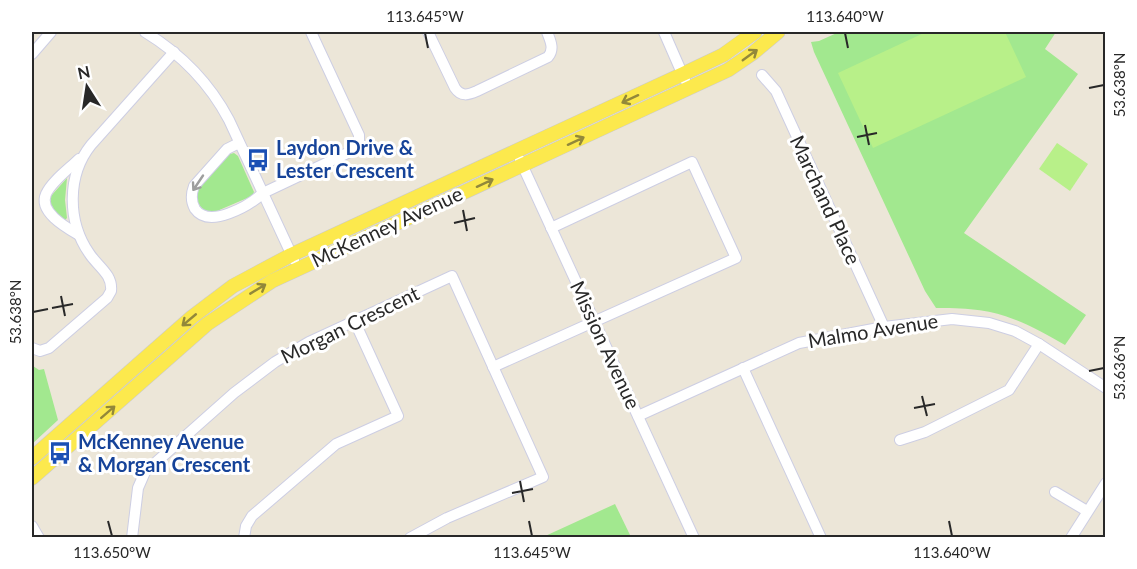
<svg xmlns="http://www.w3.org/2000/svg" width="1137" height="569" viewBox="0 0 1137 569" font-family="Lato,sans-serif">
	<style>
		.green { fill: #a2e88f }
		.pitch { fill: #b8f089 }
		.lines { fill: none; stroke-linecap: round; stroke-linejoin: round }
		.minor-casing { stroke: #cdcee3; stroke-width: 12 }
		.major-casing { stroke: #cbcbcb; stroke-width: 15 }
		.minor { stroke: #fff; stroke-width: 10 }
		.major { stroke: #fce94d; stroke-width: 14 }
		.oneway { stroke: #92883a }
		.oneway2 { stroke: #9e9e9e }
		.ticks { fill: none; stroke: #282828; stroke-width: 2 }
		.labels { text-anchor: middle; stroke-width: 6; stroke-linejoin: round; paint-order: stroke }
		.transit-label { font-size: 20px; font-weight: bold; fill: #164399; stroke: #fff; text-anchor: start }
		.street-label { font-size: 20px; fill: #282828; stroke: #fff }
		.neatline { fill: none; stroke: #282828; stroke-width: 2 }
		.ticks-label { font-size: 15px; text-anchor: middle; fill: #282828 }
	</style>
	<rect width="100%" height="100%" fill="#ece6d8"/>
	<g class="green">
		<path d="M839,32h217l-11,17 33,25 -114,159 122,82 -21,30c-49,-28 -71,-38 -129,-37l-11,-17 -111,-239 -3,-10 8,-1z"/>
		<path d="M234,153l4,3 16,36 -2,4 -42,18c-32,-18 4,-43 20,-60z"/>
		<polygon points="67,178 65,200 67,218 64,221 51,207 51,196"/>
		<polygon points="33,366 39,370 44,369 58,420 32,444"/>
		<polygon points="615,504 631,537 543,537"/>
	</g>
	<g class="pitch">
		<polygon points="926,32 1005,32 1026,77 873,148 838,73"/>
		<polygon points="1057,143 1088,164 1070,191 1039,169"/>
	</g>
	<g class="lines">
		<g class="minor-casing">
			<g id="minor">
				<path d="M145,32c36,22 64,50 84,88l65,140"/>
				<path d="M428,32l27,56c6,9 13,7 22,3l71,-34c7,-8 2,-17 -1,-25"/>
				<polyline points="664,32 685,80"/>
				<polyline points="32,54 51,32"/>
				<polyline points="762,75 776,91 884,327"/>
				<path d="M239,143l-12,6 -33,37c-3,8 -3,16 1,23 14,20 54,-3 68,-16l93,-44 3,-7v-7l-48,-103"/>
				<polyline points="520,160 694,538"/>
				<path d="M79,235c-12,-7 -41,-23 -33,-41 6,-13 23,-25 33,-35"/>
				<path d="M32,348l8,3 9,-3 58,-50 4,-7c2,-17 -14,-25 -22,-38 -22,-32 -22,-78 2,-108l83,-93"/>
				<polyline points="493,367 736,258 692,162 551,228"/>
				<polyline points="743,368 821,538"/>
				<polyline points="638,416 799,343 884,327 952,319 989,323 1015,331 1039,344 1106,388"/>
				<polyline points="900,440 925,432 1009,390 1039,344"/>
				<polyline points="1055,492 1087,511"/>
				<polyline points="32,526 39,538"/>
				<polyline points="132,538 138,488 145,472 234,393 275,362 309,342 452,276 543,477 447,518 410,538"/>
				<polyline points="244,538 246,526 252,516 336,444 398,416 354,320"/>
				<polyline points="1071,538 1106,483"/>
			</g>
		</g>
		<g class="major-casing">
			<g id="major">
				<polyline points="32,458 192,317 233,286 291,255 683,74 723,55 755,32"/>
				<polyline points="32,478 207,324 272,281 728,70 753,53 778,32"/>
			</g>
		</g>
		<use href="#minor" class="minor"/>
		<use href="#major" class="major"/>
	</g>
	<defs><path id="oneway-shaft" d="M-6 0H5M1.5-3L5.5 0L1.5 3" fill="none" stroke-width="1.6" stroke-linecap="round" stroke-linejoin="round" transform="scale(1.5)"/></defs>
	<g class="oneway">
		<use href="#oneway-shaft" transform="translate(750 55) rotate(-36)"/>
		<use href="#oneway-shaft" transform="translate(630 99) rotate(155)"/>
		<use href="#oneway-shaft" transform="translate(576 141) rotate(-25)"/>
		<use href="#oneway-shaft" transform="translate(485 183) rotate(-25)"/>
		<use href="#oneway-shaft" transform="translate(258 289) rotate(-31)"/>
		<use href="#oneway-shaft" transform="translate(189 320) rotate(140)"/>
		<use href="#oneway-shaft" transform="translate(108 412) rotate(-41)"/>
	</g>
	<use class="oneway2" href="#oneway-shaft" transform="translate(198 183) rotate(124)"/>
	<path class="ticks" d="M425,33l3,15M845,33l3,15M1089,88l15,-3M865,125l4,20M857,137l20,-4M463,210l4,21M454,223l21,-5M61,296l4,20M52,308l21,-4M33,312l15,-3M1089,371l15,-3M922,396l5,20M914,408l21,-4M520,481l4,21M512,493l21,-4M108,521l4,15M529,521l3,15M949,521l3,15"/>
	<defs>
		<g id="bus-bare" transform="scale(1.8)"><path d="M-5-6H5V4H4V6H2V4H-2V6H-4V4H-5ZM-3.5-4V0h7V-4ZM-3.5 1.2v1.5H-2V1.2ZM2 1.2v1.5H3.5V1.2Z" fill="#1a4fb4" stroke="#fff" stroke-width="2.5" paint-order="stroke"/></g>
	</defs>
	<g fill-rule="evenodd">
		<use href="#bus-bare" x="258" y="160"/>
		<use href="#bus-bare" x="60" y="453"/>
	</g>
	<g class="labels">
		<g class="transit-label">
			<text x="276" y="155">Laydon Drive &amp;<tspan x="276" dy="23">Lester Crescent</tspan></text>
			<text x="78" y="449">McKenney Avenue<tspan x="78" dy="23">&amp; Morgan Crescent</tspan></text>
		</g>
		<g class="street-label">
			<text transform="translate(825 200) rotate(65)" y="7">Marchand Place</text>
			<text transform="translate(387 227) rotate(-25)" y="7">McKenney Avenue</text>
			<text transform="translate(350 325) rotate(-26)" y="7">Morgan Crescent</text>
			<text transform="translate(873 331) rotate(-9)" y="7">Malmo Avenue</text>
			<text transform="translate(605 345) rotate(65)" y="7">Mission Avenue</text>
		</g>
	</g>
	<rect width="1137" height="569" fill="none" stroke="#ffffff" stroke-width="66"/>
	<g transform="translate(87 87) rotate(348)" stroke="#ffffff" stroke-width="4.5" paint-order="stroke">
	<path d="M0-4.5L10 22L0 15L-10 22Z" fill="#282828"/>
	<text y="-9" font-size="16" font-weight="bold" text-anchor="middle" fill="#282828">N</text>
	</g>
	<rect x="33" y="33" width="1071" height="503" class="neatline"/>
	<g class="ticks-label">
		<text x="425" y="22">113.645°W</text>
		<text x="845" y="22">113.640°W</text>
		<text transform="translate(1120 85) rotate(-90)" y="5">53.638°N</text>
		<text transform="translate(16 312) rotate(-90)" y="5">53.638°N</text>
		<text transform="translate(1120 368) rotate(-90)" y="5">53.636°N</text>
		<text x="112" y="558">113.650°W</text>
		<text x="532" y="558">113.645°W</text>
		<text x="952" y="558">113.640°W</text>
	</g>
</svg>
